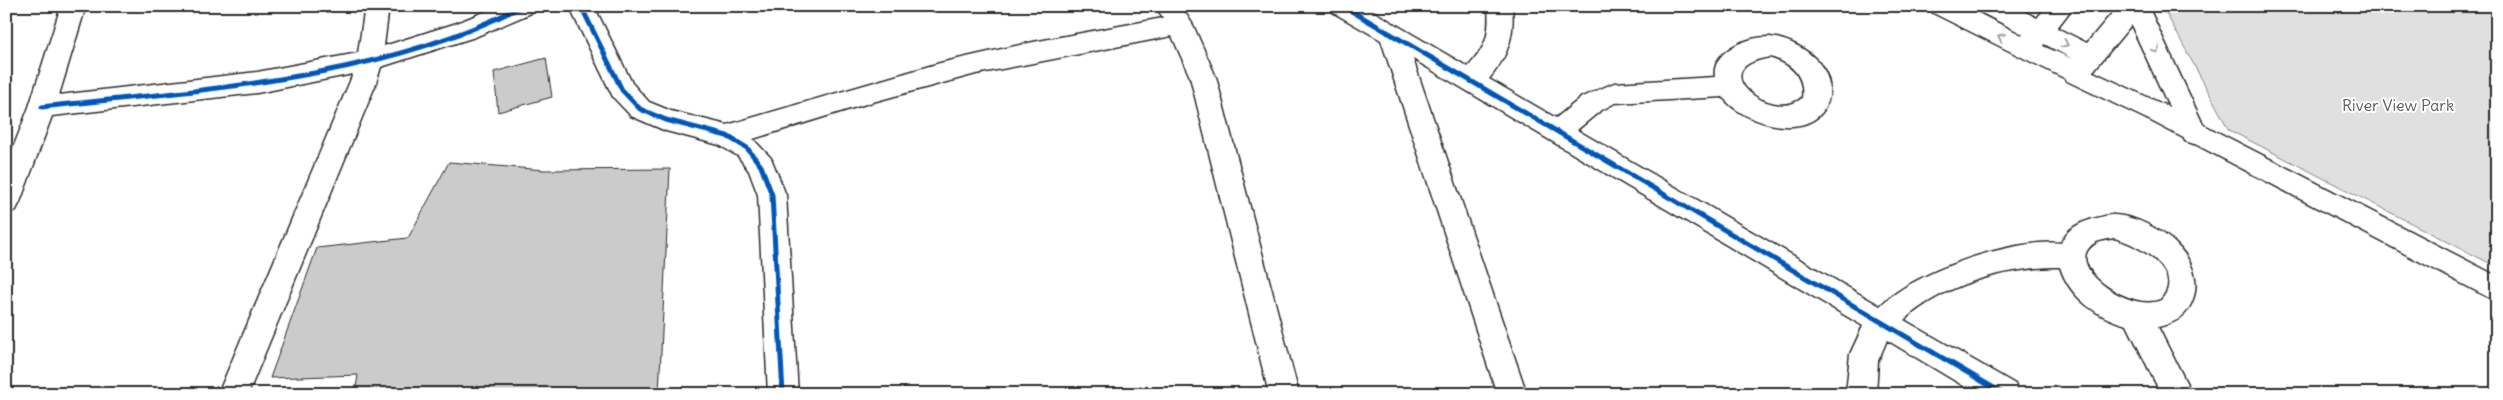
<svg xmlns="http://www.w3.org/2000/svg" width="2503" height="400" viewBox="0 0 2503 400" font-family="Delius,sans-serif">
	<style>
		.green { fill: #e0e0e0; stroke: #868686 }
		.building { fill: #cbcbcb; stroke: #2b2b2b }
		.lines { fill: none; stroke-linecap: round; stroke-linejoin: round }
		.street-casing { stroke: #2b2b2b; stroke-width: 3 }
		.secondary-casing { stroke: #2b2b2b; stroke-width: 3 }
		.street { fill: #fff; fill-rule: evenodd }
		.secondary { fill: #fff; fill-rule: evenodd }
		.cycleway-casing { stroke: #fff; stroke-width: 8 }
		.cycleway { stroke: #0057b8; stroke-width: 5 }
		.oneway { stroke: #a0a0a0 }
		.labels { text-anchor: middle; stroke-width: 4; stroke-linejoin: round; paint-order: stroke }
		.park-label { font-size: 16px; fill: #585858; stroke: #fff }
	</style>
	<rect width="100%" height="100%" fill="#fff"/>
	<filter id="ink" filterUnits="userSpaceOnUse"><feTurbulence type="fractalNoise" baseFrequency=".02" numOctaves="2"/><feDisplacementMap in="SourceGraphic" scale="10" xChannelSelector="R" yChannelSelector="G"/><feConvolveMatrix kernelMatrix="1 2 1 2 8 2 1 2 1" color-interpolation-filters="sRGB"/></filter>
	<g filter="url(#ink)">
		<polygon class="green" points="2171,6 2497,6 2497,267 2229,130 2166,13"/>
		<g class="building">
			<polygon points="546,58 552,97 498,112 494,72"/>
			<polygon points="449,162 544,170 670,169 659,393 355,394 358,375 270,378 317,248 408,238"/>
		</g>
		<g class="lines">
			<g class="street-casing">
				<g id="street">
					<polygon points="61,6 86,6 59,95 257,72 358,53 365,6 389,6 384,46 457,23 499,6 534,6 531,13 475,37 381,67 375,86 248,394 218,394 353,74 257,93 52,116 20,202 16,210 6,213 6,166 29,107"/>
					<polygon points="569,6 594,6 632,83 649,102 671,111 727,125 940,63 1033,42 1163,18 1156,6 1181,6 1193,25 1216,77 1299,394 1269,394 1190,77 1172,36 976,74 869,103 753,139 771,158 786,195 798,394 768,394 758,195 749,171 738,156 719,145 666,131 631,116 613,97"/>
					<path d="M1331,6h33l104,61c19,-21 22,-33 20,-61h24c3,30 -4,50 -23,73l67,39 26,-21 32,-14 101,-6c-4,-27 34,-41 55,-40 28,3 64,27 59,59 -9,49 -85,30 -106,1l-108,6 -15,8 -23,19 303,176c34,-34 132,-68 181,-63 6,-15 20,-21 36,-25 5,-1 13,-4 18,-3 40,3 97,45 76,89 -6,14 -19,20 -33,23l34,67h-31l-34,-69c-29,-7 -58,-28 -67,-58h-6c-51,1 -112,18 -150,53l111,64 4,10h-42l-90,-54 -9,21 -2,33h-30l4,-40 13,-28 -450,-267 114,335h-30l-116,-354 -47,-27zM1770,57c21,6 35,18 32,41 -30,26 -102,-30 -32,-41zM2114,238c23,5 73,34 47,62 -28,13 -92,-29 -72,-52 6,-8 16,-8 25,-10z"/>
					<polygon points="2076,64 2169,107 2497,276 2497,302 2151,121 2067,81 2063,74 2067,67"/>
				</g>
			</g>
			<g class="secondary-casing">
				<path id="secondary" d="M1930,6h34l58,29 1,-1 -41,-21 -3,-7h35l23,12 10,-12h27l-17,22 30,15 31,-37h30l59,127 -4,8 -9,3 -9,-3 -54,-116 -46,56 -9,3 -143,-71zM2044,44l29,15 -30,-13z"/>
			</g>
			<use href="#street" class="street"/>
			<use href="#secondary" class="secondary"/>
			<g class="cycleway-casing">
				<g id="cycleway">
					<polyline points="581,6 622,90 640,109 666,120 727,136 747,148 761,166 772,195 783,394"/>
					<polyline points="1343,6 2004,394"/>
					<path d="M42,107c156,-17 339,-27 480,-101"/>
				</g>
			</g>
			<use href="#cycleway" class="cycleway"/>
		</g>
		<defs><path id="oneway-chevron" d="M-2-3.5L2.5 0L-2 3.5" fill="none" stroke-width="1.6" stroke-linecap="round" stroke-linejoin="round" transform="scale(1.25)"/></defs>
		<g class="oneway">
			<use href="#oneway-chevron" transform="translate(2001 37) rotate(-153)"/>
			<use href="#oneway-chevron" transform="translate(2065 44) rotate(25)"/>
			<use href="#oneway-chevron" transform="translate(2156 50) rotate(65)"/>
		</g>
	</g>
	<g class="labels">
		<g class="park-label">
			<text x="2398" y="111">River View Park</text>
		</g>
	</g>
	<rect width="2503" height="400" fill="none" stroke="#fff" stroke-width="25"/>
	<rect x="12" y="12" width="2478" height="375" fill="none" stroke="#2b2b2b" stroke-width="2" filter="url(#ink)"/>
</svg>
